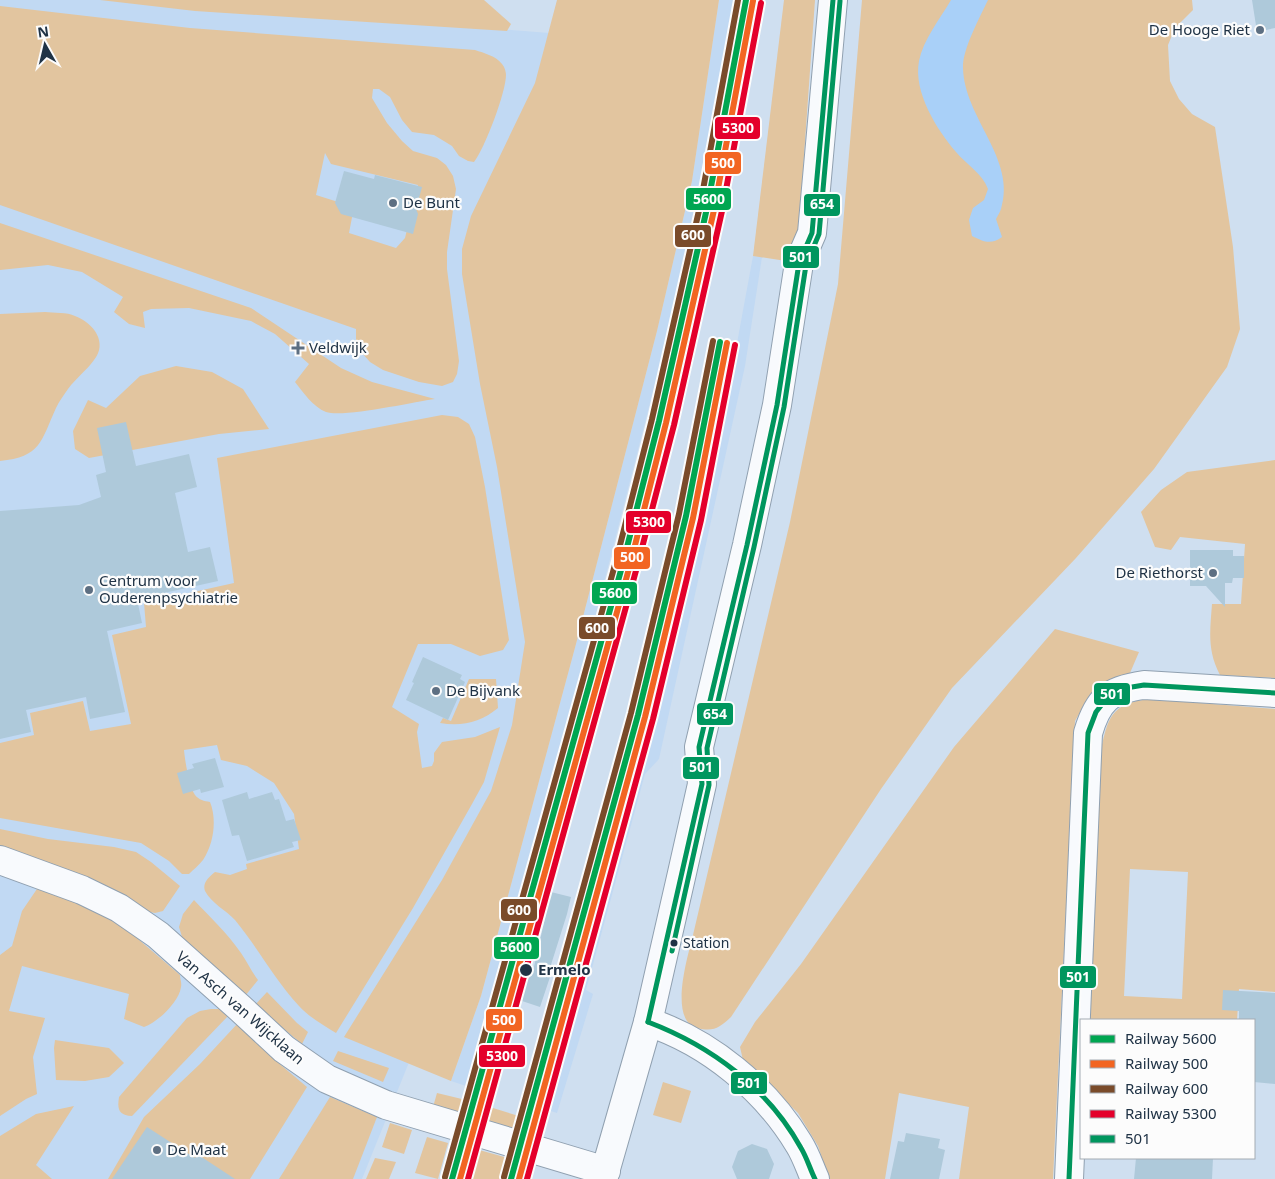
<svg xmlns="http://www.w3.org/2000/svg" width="1275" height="1179" viewBox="0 0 1275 1179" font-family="'Noto Sans',sans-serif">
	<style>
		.built { fill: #c1d9f3 }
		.green { fill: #e2c59f; fill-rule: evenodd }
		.water { fill: #a9d0f8 }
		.building { fill: #aec9da }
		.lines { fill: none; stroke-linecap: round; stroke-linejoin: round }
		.minor-casing { stroke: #90a0b0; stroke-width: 30 }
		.tertiary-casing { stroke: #90a0b0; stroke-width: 30 }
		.minor { stroke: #f8fafd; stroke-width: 28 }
		.tertiary { stroke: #f8fafd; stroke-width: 28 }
		.bus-1-casing { stroke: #fcfcfc; stroke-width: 9 }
		.bus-2-casing { stroke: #fcfcfc; stroke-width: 9 }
		.bus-1 { stroke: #00965e; stroke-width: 5 }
		.bus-2 { stroke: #00965e; stroke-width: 5 }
		.rail-1-casing { stroke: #fcfcfc; stroke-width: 10 }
		.rail-2-casing { stroke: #fcfcfc; stroke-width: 10 }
		.rail-3-casing { stroke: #fcfcfc; stroke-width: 10 }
		.rail-4-casing { stroke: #fcfcfc; stroke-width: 10 }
		.rail-1 { stroke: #00a651; stroke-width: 6 }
		.rail-2 { stroke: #f26522; stroke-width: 6 }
		.rail-3 { stroke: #7a4b2a; stroke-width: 6 }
		.rail-4 { stroke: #e4002b; stroke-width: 6 }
		.poi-dot { fill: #5d6f82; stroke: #fcfcfc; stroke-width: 2 }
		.bus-dot { fill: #203346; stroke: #fcfcfc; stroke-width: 2 }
		.labels { text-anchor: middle; stroke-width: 4.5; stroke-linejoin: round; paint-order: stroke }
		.bus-label { font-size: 14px; fill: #203346; stroke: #fcfcfc; text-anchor: start }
		.poi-label { font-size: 15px; fill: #203346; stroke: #fcfcfc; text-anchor: start }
		.stop-label { font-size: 15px; font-weight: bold; fill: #203346; stroke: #fcfcfc; text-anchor: start }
		.street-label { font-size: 15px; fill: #203346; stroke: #fcfcfc }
		.line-badge { stroke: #fcfcfc; stroke-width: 2 }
		.badge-label { font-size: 14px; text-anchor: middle; font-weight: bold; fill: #fff }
	</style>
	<rect width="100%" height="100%" fill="#cfdff0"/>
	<g class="built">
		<polygon points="0,0 129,0 651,41 541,656 420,1035 362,1179 0,1179"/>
		<polygon points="719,0 736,0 707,180 588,645 544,834 499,1000 472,1088 451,1081 481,996 576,644 657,331 692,181"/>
		<polygon points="753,256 762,257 745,366 659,759 645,774 586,990 593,994 557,1113 541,1108 722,425"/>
	</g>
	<g class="green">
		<polygon points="100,0 484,0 511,24 507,31 195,11"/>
		<polygon points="557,0 719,0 692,181 657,331 576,644 481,996 451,1081 344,1037 442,880 491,791 512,725 525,642 497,467 480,384 462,274 462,249 471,216 535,83"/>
		<polygon points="784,0 815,0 798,240 786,261 753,256"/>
		<path d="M862,0h330l1,10 -18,18 -7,17 2,36 9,18 13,15 23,13 18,120 7,82 -13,38 -73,102 -78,89 -124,130 -71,101 -150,228c-12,11 -17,15 -34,11 -29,-8 -9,-72 -4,-93l97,-413 48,-238z"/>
		<path d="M0,6l190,22 285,22c9,3 21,6 27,14 2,2 4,7 4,11 0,17 -21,73 -32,87l-6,-1 -9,-5 -7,-10 -18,-11 -22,-3 -10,-12 -12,-23 -11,-8h-6l-1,9 15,25 15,18 11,10 24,7 9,7 7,11 3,13 -9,63v17l12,92 -2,13 -4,8 -11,4 -23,-4 -36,-12 -13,-8 -9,-10 -5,-12v-11l-356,-124zM325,153l6,11 87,21 -13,53 -9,10 -47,-15 5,-26 -38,-12z"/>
		<path d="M0,223l251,85 90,60 31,14 63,17c-22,3 -92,19 -109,13 -13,-5 -23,-20 -31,-30l14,-18 -34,-30 -24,-13 -62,-13 -38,1 -8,3 2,16 -16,-4 -15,-12 9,-15 -41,-25 -34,-7 -48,5z"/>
		<path d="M45,312c9,1 22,0 30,4 19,7 33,27 19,44 -8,11 -18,18 -26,29 -4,6 -9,12 -12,19 -15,33 -15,49 -56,53v-147z"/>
		<polygon points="176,366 212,372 243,389 269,429 219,434 89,458 75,449 73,431 88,400 106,408 140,376"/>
		<path d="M442,415l16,2 11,7 6,13 10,50 24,153 -6,10 -23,6 -29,-12h-33l-26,63 27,17 -2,8 5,36 10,-2 2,-5v-8l8,-11 33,-5 25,-10 -16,55 -12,22 -59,104 -77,125c-13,-8 -27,-16 -37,-27 -24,-26 -41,-58 -64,-86 -8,-9 -24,-17 -30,-29 -3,-8 4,-14 10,-19l15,3 17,-6 -1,-5 53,-15 -5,-35 -20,-31 -27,-17 -26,-6 -4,-15 -33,5c1,11 5,36 11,45 4,5 9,6 15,7 7,17 4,42 -7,58 -4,5 -10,10 -14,14h-7l-13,-13 -28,-18 -141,-25v-75l34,-8 -4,-22 53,-12 7,30 41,-7 -19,-89 34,-8 -2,-24 90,-20 -17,-125z"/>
		<path d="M1275,460v218l-55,-3c-13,-25 -10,-44 -8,-71h29l4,-60 -65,-7 -9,13 -16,-3 -14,-35 20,-22 26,-18z"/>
		<polygon points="1055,629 1139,652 1130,673 1110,681 1091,693 1075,721 1053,1179 959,1179 969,1107 899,1093 885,1179 829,1179 818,1146 798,1113 743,1060 740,1047 755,1022 801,964 954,747"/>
		<path d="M469,679h27l2,29c-17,14 -36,19 -58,15l3,-5 8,3z"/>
		<path d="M1150,699l125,10v283l-36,-3 -2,31h-150l13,-266c8,-36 10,-51 50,-55zM1130,869l58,3 -6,127 -58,-3z"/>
		<polygon points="0,829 48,839 114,847 136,852 151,862 180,886 163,911 155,913 145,911 0,848"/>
		<path d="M39,886l63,22 78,67c0,4 2,8 1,12 -2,15 -23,35 -37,40l-20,-8 5,-25 -107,-28 -13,45 36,7 -12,39 4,37 -11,5 -26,17v-161l12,-9 10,-35z"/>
		<path d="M194,900c16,17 34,34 47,53 6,9 11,19 17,27l-13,16 -62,-56 -4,-13 4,-13z"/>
		<polygon points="267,992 297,1023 308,1032 302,1044 255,1005"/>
		<path d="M211,1009h9l8,7 -96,100c-13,-1 -15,-6 -13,-19l68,-79 13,-7z"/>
		<polygon points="238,1023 282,1066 307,1087 250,1179 108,1179 144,1117 200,1064"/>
		<polygon points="55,1040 109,1048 124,1063 109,1077 85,1081 56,1080 54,1048"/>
		<polygon points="338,1051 389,1068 383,1082 333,1061"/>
		<polygon points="663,1082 691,1091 681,1123 653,1115"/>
		<polygon points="437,1093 466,1100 462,1114 433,1107"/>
		<polygon points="330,1097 377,1117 353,1179 279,1179"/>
		<polygon points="480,1104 522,1117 519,1130 476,1118"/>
		<polygon points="74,1106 36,1165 52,1179 0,1179 0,1136 36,1114"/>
		<polygon points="390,1123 412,1130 404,1154 382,1147"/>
		<polygon points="427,1137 448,1143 438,1179 415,1173"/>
		<polygon points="472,1148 508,1158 501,1179 463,1179"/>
		<polygon points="375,1158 396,1162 389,1179 366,1179"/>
	</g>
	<path class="water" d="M951,0h37c-8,17 -26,50 -25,68 1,50 54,91 38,141 -1,3 -3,6 -5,10l6,18c-11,8 -18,5 -30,-1l-3,-16 4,-12 11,-8 4,-11c-6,-16 -21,-24 -32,-37 -19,-22 -43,-60 -37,-91 4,-21 21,-42 32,-61z"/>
	<g class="building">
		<polygon points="1252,0 1275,0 1275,28 1257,32"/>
		<polygon points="344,171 374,179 375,175 422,187 416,209 418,214 413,234 341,214 335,203"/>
		<polygon points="126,422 136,466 189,454 197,487 175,493 188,552 210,547 218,581 137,599 142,623 107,631 125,712 90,719 86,697 26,710 31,732 0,739 0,511 79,505 101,497 96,475 106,472 97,428"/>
		<polygon points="1190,550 1233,550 1233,556 1244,556 1244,578 1233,578 1232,583 1225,583 1225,607 1206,586 1190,586"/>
		<polygon points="423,657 462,675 460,679 465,682 448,720 406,700 414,683 412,682"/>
		<polygon points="215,758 224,787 201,793 200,789 183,794 177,773 194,768 192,764"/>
		<polygon points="247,792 249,799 272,792 275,800 279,799 286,821 294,819 301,840 292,842 294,847 247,861 239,835 232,836 222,800"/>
		<polygon points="551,892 571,897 567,914 550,968 553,968 540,1007 522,1001 528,971 533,971"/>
		<polygon points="1223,990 1275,993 1275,1084 1254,1082 1254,1020 1239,1020 1239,1011 1222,1010"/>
		<polygon points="147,1127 195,1158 197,1154 235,1179 112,1179"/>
		<polygon points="906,1133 940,1139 938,1148 945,1150 939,1179 890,1179 898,1141 904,1142"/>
		<polygon points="752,1144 767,1149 774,1164 769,1179 737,1179 732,1167 738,1151"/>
		<polygon points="1136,1158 1213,1158 1212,1179 1134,1179"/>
	</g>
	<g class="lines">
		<g class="minor-casing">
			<g id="minor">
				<polyline points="0,860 82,890 119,908 158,935 241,1009 284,1049 327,1079 386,1105 606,1171"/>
				<path d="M648,1022c61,20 118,67 151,122 7,11 11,24 16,35"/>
				<path d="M1069,1179l19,-446c10,-34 21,-43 56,-48l131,8"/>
			</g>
		</g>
		<g class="tertiary-casing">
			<polyline id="tertiary" points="603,1179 648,1022 682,873 702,784 699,747 747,545 777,405 799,263 812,233 833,0"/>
		</g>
		<use href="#minor" class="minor"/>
		<use href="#tertiary" class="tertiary"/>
		<g class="bus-1-casing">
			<g id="bus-1">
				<polyline points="648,1022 702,784 699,747 747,545 777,405 799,263 812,233 833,0"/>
				<path d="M648,1022c63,24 120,66 153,126 6,10 9,21 14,31"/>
				<polyline points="1069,1179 1088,733 1096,712 1107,698 1114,693 1132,687 1144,685 1275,693"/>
			</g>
		</g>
		<g class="bus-2-casing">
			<polyline id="bus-2" points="672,951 709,785 707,748 754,547 784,407 806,265 819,234 840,1"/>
		</g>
		<use href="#bus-1" class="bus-1"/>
		<use href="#bus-2" class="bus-2"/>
		<g class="rail-1-casing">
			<g id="rail-1">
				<polyline points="452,1179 623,563 659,421 707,208 746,0"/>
				<polyline points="511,1179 638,715 686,516 720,342"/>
			</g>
		</g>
		<g class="rail-2-casing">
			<g id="rail-2">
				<polyline points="460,1179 630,565 666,423 714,210 753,1"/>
				<polyline points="519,1179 645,717 693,518 727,343"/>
			</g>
		</g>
		<g class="rail-3-casing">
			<g id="rail-3">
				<polyline points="445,1177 616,561 652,419 700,206 738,0"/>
				<polyline points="504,1177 631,713 679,514 713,341"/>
			</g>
		</g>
		<g class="rail-4-casing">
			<g id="rail-4">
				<polyline points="468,1179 637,567 674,425 722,211 761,3"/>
				<polyline points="527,1179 653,719 701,520 735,345"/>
			</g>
		</g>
		<use href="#rail-1" class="rail-1"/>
		<use href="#rail-2" class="rail-2"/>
		<use href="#rail-3" class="rail-3"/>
		<use href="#rail-4" class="rail-4"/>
	</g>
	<g class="poi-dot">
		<circle cx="1260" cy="30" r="5"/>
		<circle cx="393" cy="203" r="5"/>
		<path d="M295.5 340.5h5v5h5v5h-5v5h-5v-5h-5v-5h5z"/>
		<circle cx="1213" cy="573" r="5"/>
		<circle cx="89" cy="590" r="5"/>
		<circle cx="436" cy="691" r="5"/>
		<circle cx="157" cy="1150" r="5"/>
	</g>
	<g class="bus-dot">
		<circle cx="674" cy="943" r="4.5"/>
		<circle cx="526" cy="970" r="7"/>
	</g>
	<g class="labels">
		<g class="bus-label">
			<text x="683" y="948">Station</text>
		</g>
		<g class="poi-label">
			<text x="1250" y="35" text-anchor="end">De Hooge Riet</text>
			<text x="403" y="208">De Bunt</text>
			<text x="309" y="353">Veldwijk</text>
			<text x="1203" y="578" text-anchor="end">De Riethorst</text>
			<text x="99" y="586">Centrum voor<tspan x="99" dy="17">Ouderenpsychiatrie</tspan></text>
			<text x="446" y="696">De Bijvank</text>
			<text x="167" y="1155">De Maat</text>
		</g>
		<g class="stop-label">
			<text x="538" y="975">Ermelo</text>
		</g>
		<g class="street-label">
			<text transform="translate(240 1008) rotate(41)" y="5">Van Asch van Wijcklaan</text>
		</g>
	</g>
	<g class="line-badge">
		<rect x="714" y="116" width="47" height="24" rx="5" fill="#e4002b"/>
		<rect x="704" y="151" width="38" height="24" rx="5" fill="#f26522"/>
		<rect x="685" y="187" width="47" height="24" rx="5" fill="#00a651"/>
		<rect x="803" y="193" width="38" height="24" rx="5" fill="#00965e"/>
		<rect x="674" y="224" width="38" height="24" rx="5" fill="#7a4b2a"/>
		<rect x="782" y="245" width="38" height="24" rx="5" fill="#00965e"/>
		<rect x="625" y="510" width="47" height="24" rx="5" fill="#e4002b"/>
		<rect x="613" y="546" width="38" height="24" rx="5" fill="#f26522"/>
		<rect x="591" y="581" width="47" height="24" rx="5" fill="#00a651"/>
		<rect x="578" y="616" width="38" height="24" rx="5" fill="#7a4b2a"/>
		<rect x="1093" y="682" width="38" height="24" rx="5" fill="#00965e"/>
		<rect x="696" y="702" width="38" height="24" rx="5" fill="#00965e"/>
		<rect x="682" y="756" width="38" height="24" rx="5" fill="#00965e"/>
		<rect x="500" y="898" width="38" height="24" rx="5" fill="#7a4b2a"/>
		<rect x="493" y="936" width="47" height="24" rx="5" fill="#00a651"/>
		<rect x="1059" y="965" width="38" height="24" rx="5" fill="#00965e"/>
		<rect x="485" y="1008" width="38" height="24" rx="5" fill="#f26522"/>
		<rect x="478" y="1044" width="48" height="24" rx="5" fill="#e4002b"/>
		<rect x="730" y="1071" width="38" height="24" rx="5" fill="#00965e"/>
	</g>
	<g class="badge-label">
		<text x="738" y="133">5300</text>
		<text x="723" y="168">500</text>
		<text x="709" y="204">5600</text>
		<text x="822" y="209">654</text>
		<text x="693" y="240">600</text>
		<text x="801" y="262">501</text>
		<text x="649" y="527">5300</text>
		<text x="632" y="562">500</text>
		<text x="615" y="598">5600</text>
		<text x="597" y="633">600</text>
		<text x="1112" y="699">501</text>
		<text x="715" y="719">654</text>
		<text x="701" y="772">501</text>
		<text x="519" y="915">600</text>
		<text x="516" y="952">5600</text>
		<text x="1078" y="982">501</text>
		<text x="504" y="1025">500</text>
		<text x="502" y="1061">5300</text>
		<text x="749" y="1088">501</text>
	</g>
	<rect x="1080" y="1019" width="175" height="140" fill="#fcfcfc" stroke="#a4acb3"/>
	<rect x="1090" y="1035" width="25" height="8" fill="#00a651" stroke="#a4acb3"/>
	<text x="1125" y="1044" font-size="15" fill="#203346">Railway 5600</text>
	<rect x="1090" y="1060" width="25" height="8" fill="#f26522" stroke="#a4acb3"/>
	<text x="1125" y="1069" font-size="15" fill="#203346">Railway 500</text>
	<rect x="1090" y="1085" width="25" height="8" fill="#7a4b2a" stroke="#a4acb3"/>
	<text x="1125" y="1094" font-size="15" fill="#203346">Railway 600</text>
	<rect x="1090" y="1110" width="25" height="8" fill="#e4002b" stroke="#a4acb3"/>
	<text x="1125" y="1119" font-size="15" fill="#203346">Railway 5300</text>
	<rect x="1090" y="1135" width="25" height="8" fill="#00965e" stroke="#a4acb3"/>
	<text x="1125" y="1144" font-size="15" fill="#203346">501</text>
	<g transform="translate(45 45) rotate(352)" stroke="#fcfcfc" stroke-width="4" paint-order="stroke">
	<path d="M0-4L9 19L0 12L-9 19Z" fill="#203346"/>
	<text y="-8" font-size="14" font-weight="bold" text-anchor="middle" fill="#203346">N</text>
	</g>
</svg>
